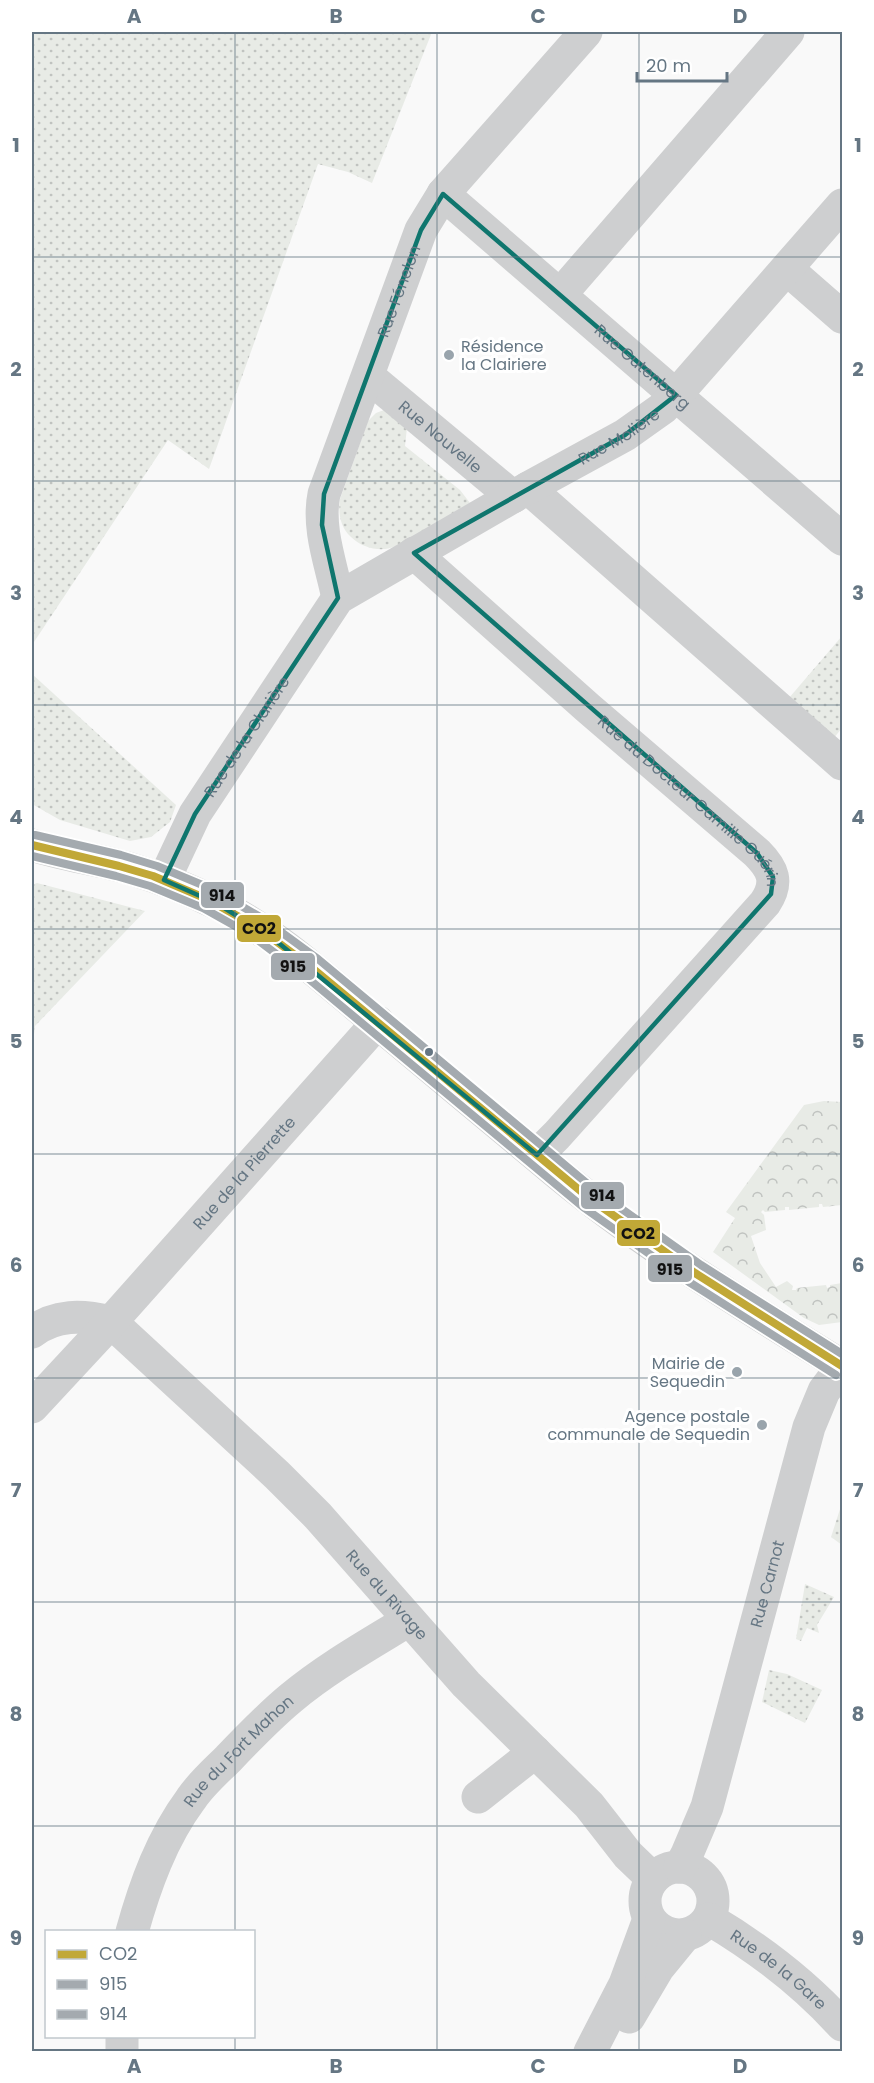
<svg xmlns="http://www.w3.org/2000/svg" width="874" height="2083" viewBox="0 0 874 2083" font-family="Poppins,sans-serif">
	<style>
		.grass { fill: url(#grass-dots) }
		.park { fill: url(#park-crowns) }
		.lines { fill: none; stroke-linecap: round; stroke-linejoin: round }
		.minor { stroke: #cecfd0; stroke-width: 33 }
		.bus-1-casing { stroke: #fff; stroke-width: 12 }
		.bus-2-casing { stroke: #fff; stroke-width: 12 }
		.bus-3-casing { stroke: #fff; stroke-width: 12 }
		.bus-1 { stroke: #c1a837; stroke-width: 8 }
		.bus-2 { stroke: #a4aaaf; stroke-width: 8 }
		.bus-3 { stroke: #a4aaaf; stroke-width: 8 }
		.marked { fill: none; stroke: #0f766e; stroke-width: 4.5; stroke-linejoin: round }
		.grid { fill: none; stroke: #657683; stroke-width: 1.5; stroke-opacity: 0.55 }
		.poi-dot { fill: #99a4ac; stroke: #fff; stroke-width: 2 }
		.bus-dot { fill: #657683; stroke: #fff; stroke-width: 2 }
		.labels { text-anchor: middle; stroke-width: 6; stroke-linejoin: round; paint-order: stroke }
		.street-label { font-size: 16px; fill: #657683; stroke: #fff }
		.poi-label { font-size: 16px; fill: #657683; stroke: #fff; text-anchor: end }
		.line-badge { stroke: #fff; stroke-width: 2 }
		.pale-badge-label { font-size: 16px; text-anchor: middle; font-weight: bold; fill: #111 }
		.neatline { fill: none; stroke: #657683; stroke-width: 2 }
		.grid-label { font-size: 20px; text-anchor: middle; font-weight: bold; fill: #657683 }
	</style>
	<defs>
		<pattern id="grass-dots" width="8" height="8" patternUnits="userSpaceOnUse" patternTransform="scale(1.5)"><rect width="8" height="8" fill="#e8ebe6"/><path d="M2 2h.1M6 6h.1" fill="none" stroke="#c0c3c0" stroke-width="1.8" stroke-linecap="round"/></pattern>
		<pattern id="park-crowns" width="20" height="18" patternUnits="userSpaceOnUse" patternTransform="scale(1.5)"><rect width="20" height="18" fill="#e8ebe6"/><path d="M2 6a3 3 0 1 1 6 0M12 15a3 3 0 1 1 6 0" fill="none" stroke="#c0c3c0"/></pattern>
	</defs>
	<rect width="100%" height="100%" fill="#f9f9f9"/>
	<g class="grass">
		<polygon points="32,32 432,32 372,183 348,172 318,164 209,469 168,440 32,645"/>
		<path d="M384,410l24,8 -3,28 55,44 10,13c-18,10 -67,45 -85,46 -12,1 -25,-3 -34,-12 -11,-10 -13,-24 -11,-38l28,-78 8,-8z"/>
		<polygon points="842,636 842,728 829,744 783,705"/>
		<polygon points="32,674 176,805 170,822 151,837 130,841 60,820 32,804"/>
		<polygon points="37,883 145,911 35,1026 32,1051 32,885"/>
		<polygon points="842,1503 842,1545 831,1537"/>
		<polygon points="805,1584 834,1597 817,1625 819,1633 807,1628 801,1641 796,1639"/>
		<polygon points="769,1670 787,1674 822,1690 805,1723 762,1702"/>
	</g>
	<polygon class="park" points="824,1101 842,1102 842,1205 823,1207 822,1204 819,1204 819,1207 789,1210 789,1207 785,1207 785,1210 765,1212 763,1210 761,1212 764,1215 766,1230 751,1236 760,1263 776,1287 787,1281 793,1286 792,1290 796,1290 797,1288 826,1285 827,1288 830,1287 830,1285 842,1283 842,1322 819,1325 804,1318 713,1252 735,1218 726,1212 804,1105"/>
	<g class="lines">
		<g class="minor">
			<path id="s1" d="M443,194l399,345"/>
			<polyline points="787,269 842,317"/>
			<polyline points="560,295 788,32"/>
			<path id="s2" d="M369,377l144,120"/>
			<polyline points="528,488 842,764"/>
			<path id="s3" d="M414,553l174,155 169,145c16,16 22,29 8,50l-208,232 -20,20"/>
			<path id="s4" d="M338,598c-7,-34 -21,-70 -14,-104l97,-264 22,-36 143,-162"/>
			<path d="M32,845c32,11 66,14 99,24 30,9 59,21 87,35 53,27 99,68 145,107 64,53 128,107 192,160 89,74 189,134 287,195"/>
			<path id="s5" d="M164,880l31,-66 143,-216 190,-110 97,-53 38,-27 13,-13 166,-190"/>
			<path id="s6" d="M32,1332c24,-18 50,-17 79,-10l166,153 41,41 148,168 123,121 39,50 25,24"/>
			<path id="s7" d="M32,1407l79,-85 267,-300"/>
			<polyline points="478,1797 535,1752"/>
			<circle cx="679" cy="1901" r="34"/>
			<path id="s8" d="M680,1867l7,-13 20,-47 102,-380 15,-36 18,-24"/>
			<path id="s9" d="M709,1919c49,29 95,64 133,106"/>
			<path id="s10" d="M132,1932c13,-47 30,-94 59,-133 10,-15 25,-28 37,-40 20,-21 40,-42 63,-61 36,-30 77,-53 118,-78"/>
			<polyline points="629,2017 658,1968 685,1935"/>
			<polyline points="122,2036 122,2052"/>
			<polyline points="590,2052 625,1984 649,1919"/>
		</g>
		<g class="bus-1-casing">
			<polyline id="bus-1" points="32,845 119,866 153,876 207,899 257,927 311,967 589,1198 695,1273 842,1366"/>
		</g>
		<g class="bus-2-casing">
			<polyline id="bus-2" points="32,856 116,876 150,886 203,908 251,935 304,975 583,1207 689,1282 836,1375"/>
		</g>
		<g class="bus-3-casing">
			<polyline id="bus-3" points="35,835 121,855 157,866 212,889 262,918 318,959 595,1190 701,1265 842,1354"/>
		</g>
		<use href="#bus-1" class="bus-1"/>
		<use href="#bus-2" class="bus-2"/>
		<use href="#bus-3" class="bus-3"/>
	</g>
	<path class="marked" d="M443,194l233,201 -51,40 -211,118 343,300 16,24 -2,17 -234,261 -262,-215 -57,-36 -54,-24 31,-66 143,-216 -16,-73 2,-31 97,-264z"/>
	<path class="grid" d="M235,32v1900M437,32v2020M639,32v2020M32,257h810M32,481h810M32,705h810M32,929h810M32,1154h810M32,1378h810M32,1602h810M32,1826h810M235,2036v16"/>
	<g class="poi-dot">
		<circle cx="449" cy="355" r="6"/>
		<circle cx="737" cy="1372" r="6"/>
		<circle cx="762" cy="1425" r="6"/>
	</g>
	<circle class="bus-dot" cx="429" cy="1052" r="5"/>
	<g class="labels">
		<g class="street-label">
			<text dy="6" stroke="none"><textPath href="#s4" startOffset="322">Rue Fénelon</textPath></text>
			<text dy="6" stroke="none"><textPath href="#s1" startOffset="264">Rue Gutenberg</textPath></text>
			<text dy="6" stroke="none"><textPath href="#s5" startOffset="656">Rue Molière</textPath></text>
			<text dy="6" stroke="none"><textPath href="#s2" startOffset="93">Rue Nouvelle</textPath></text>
			<text dy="6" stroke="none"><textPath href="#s5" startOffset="166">Rue de la Clarière</textPath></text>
			<text dy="6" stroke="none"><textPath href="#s3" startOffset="372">Rue du Docteur Camille Guérin</textPath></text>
			<text dy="6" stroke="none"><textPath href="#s7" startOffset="316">Rue de la Pierrette</textPath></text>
			<text dy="6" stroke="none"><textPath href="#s8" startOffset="297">Rue Carnot</textPath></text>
			<text dy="6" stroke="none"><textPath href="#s6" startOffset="471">Rue du Rivage</textPath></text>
			<text dy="6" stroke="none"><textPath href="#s10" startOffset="214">Rue du Fort Mahon</textPath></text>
			<text dy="6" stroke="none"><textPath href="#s9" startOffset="86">Rue de la Gare</textPath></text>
		</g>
		<g class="poi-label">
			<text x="461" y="352" text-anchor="start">Résidence<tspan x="461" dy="18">la Clairiere</tspan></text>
			<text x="725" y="1369">Mairie de<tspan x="725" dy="18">Sequedin</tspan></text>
			<text x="750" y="1422">Agence postale<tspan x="750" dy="18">communale de Sequedin</tspan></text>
		</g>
	</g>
	<g class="line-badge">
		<rect x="200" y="881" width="45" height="28" rx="6" fill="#a4aaaf"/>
		<rect x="236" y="914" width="46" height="29" rx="6" fill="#c1a837"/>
		<rect x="270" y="952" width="46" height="29" rx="6" fill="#a4aaaf"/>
		<rect x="580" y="1181" width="45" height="29" rx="6" fill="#a4aaaf"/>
		<rect x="616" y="1219" width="45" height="28" rx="6" fill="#c1a837"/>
		<rect x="647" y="1254" width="46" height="29" rx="6" fill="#a4aaaf"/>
	</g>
	<g class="pale-badge-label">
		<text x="222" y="901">914</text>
		<text x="259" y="934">CO2</text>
		<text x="293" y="972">915</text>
		<text x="602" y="1201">914</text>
		<text x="638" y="1239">CO2</text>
		<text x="670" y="1275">915</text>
	</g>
	<rect width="874" height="2083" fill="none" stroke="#ffffff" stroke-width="66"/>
	<rect x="45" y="1930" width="210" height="108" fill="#ffffff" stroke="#c1c8cd" stroke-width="1.5"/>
	<rect x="57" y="1950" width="30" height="9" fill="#c1a837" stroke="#c1c8cd" stroke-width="1.5"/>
	<text x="99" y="1960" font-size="18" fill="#657683">CO2</text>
	<rect x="57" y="1980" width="30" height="9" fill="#a4aaaf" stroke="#c1c8cd" stroke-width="1.5"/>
	<text x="99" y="1990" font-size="18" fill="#657683">915</text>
	<rect x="57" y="2010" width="30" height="9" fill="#a4aaaf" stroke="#c1c8cd" stroke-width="1.5"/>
	<text x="99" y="2020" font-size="18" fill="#657683">914</text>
	<path d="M637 72v9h90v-9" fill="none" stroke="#657683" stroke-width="3"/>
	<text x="646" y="72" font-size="18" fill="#657683" stroke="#ffffff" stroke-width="4.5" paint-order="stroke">20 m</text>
	<rect x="33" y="33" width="808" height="2017" class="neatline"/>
	<g class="grid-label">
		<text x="134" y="23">A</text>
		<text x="336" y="23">B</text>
		<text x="538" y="23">C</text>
		<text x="740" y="23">D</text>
		<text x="16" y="152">1</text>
		<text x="858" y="152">1</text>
		<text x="16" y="376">2</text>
		<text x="858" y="376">2</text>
		<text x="16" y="600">3</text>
		<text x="858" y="600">3</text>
		<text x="16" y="824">4</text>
		<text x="858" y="824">4</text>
		<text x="16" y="1048">5</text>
		<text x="858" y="1048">5</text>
		<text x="16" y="1272">6</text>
		<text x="858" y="1272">6</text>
		<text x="16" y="1497">7</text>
		<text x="858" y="1497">7</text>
		<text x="16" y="1721">8</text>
		<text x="858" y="1721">8</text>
		<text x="16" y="1945">9</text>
		<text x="858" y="1945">9</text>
		<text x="134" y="2073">A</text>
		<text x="336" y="2073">B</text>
		<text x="538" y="2073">C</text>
		<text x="740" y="2073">D</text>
	</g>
</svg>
